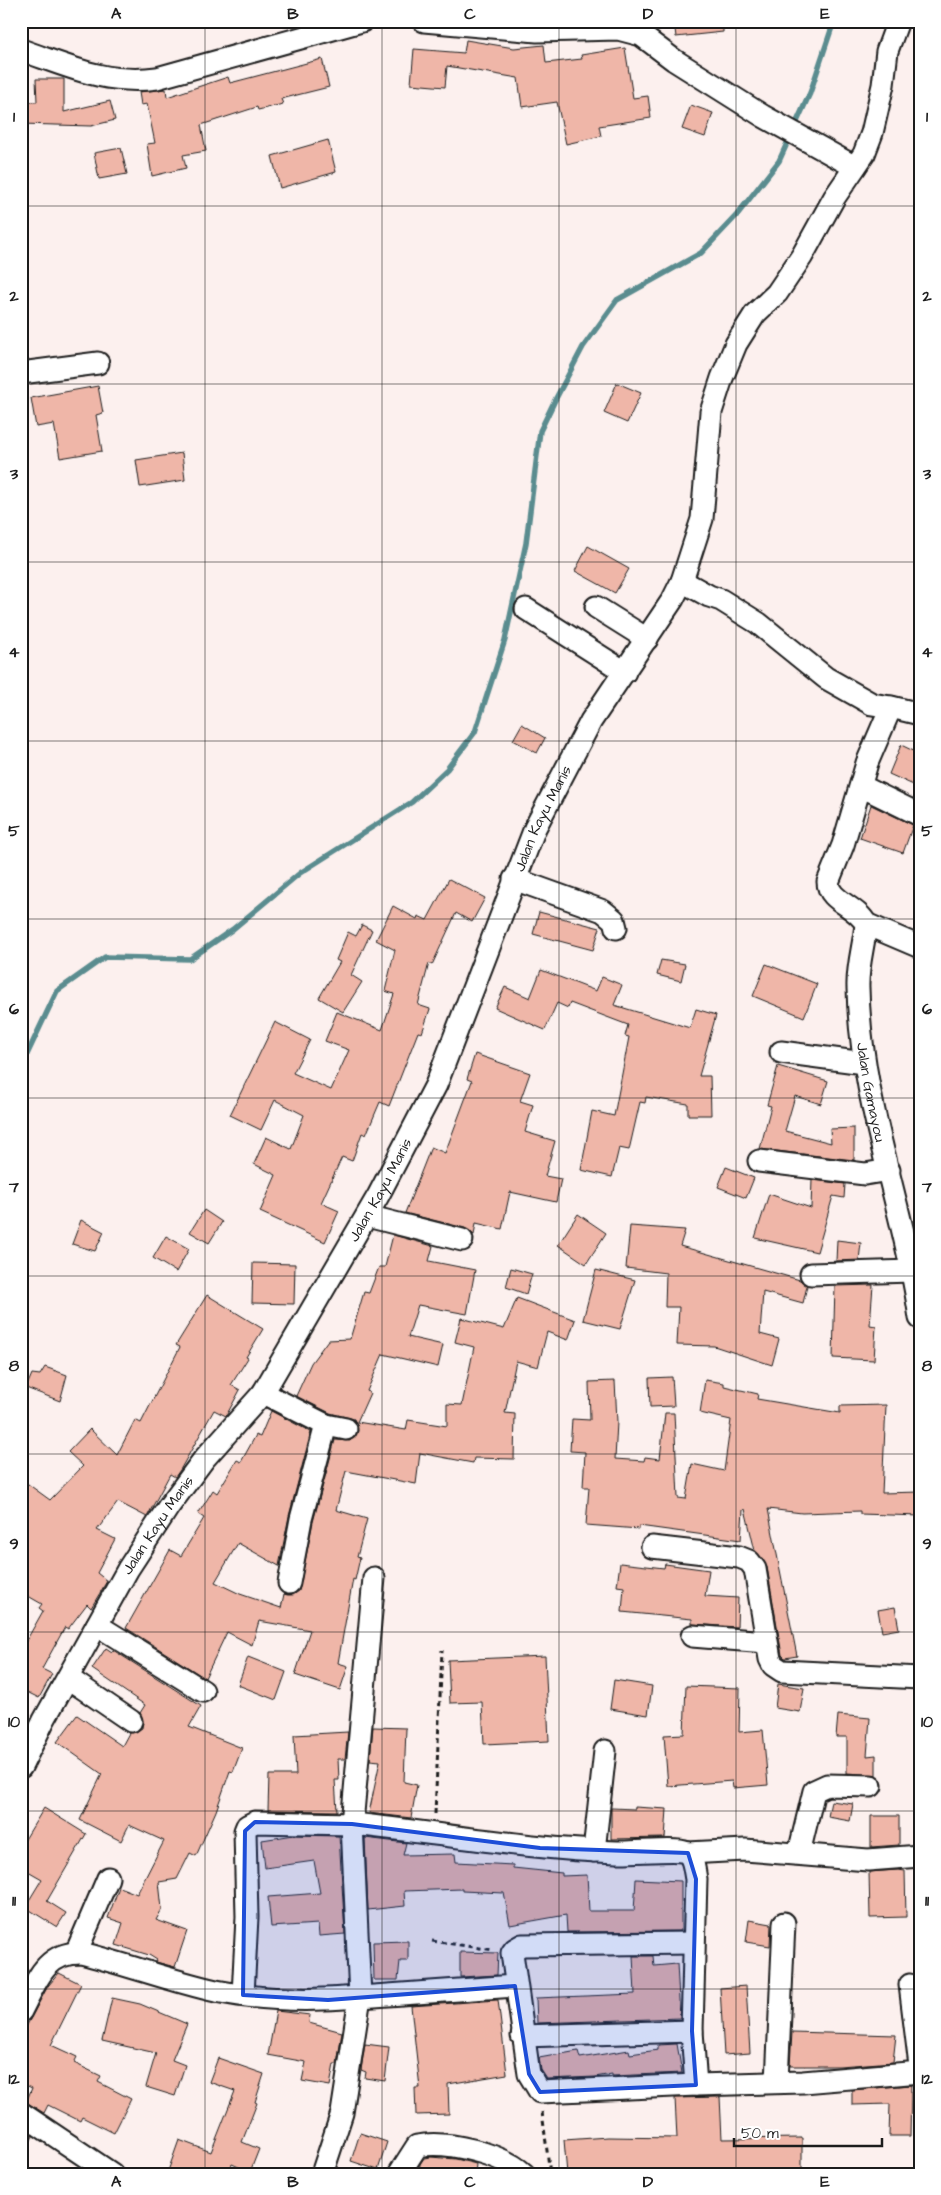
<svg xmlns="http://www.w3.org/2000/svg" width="941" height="2195" viewBox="0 0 941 2195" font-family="'Architects Daughter',sans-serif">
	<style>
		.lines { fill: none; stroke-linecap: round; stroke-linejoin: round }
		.stream { stroke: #5a8c8f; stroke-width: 5.5 }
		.building { fill: #efb6a8; stroke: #1c1c1c }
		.minor-casing { stroke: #1c1c1c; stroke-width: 25 }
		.path { stroke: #1c1c1c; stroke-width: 3; stroke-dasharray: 5 4; stroke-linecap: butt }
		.minor { stroke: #fff; stroke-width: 21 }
		.marked { fill: #1d4ed8; fill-opacity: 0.2; stroke: #1d4ed8; stroke-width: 4; stroke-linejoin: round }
		.grid { fill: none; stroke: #1c1c1c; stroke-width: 1; stroke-opacity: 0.55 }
		.labels { text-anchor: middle; stroke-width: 4; stroke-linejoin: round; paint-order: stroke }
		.street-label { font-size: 15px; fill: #1c1c1c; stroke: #fff }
		.neatline { fill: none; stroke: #1c1c1c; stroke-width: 2 }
		.grid-label { font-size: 16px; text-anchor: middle; font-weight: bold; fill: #1c1c1c }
	</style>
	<rect width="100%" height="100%" fill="#fcf0ee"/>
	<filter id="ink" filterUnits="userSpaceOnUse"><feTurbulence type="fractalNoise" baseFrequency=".02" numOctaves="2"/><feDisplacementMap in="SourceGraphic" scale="10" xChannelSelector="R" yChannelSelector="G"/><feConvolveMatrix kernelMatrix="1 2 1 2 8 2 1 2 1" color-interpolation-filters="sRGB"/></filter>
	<g filter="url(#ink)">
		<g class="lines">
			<polyline class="stream" points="21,1067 57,991 105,957 190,959 233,929 300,873 412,802 447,769 475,732 505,640 526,543 540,431 554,402 583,347 617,300 701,253 736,216 779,161 810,93 834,21"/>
		</g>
		<g class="building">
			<polygon points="674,21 723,21 723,32 676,37"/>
			<polygon points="466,40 514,48 544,45 546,63 582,59 581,55 625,48 633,98 648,96 651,118 599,126 601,136 566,144 557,102 522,107 518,78 447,66 445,87 411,84 414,49 464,53"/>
			<polygon points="322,59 329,87 281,99 283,104 258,110 257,107 201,125 206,151 183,155 186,168 152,176 147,144 155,143 147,104 141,105 139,92 166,89 167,97 228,77 230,83"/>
			<polygon points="36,79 64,79 64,112 110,101 115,120 91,126 21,124 21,101 37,102"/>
			<polygon points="691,105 713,113 705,137 682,129"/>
			<polygon points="328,140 336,172 280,188 272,156"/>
			<polygon points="121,148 127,174 99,179 94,153"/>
			<polygon points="617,383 641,393 627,423 604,413"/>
			<polygon points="98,386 103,413 96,415 102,451 60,458 54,424 36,427 31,398"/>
			<polygon points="182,453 185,480 140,487 136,460"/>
			<polygon points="588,546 629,569 615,593 575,571"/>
			<polygon points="522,724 545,738 537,753 513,740"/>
			<polygon points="901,745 920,754 920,788 889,774"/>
			<polygon points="871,805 913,825 903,853 860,838"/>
			<polygon points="449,879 485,898 472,922 456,913 432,965 429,963 418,1005 430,1009 422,1033 418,1032 389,1106 380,1102 366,1135 362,1133 352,1161 342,1157 321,1203 339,1211 325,1242 260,1212 276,1175 254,1164 266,1137 291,1149 304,1115 275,1100 261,1130 230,1115 275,1022 310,1040 293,1073 331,1090 349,1050 325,1041 337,1012 382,1030 394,994 385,991 395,950 376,940 393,906 417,919 418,916 427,920"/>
			<polygon points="539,912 600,928 593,950 533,934"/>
			<polygon points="362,925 372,930 351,975 362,982 343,1012 319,998 340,962 336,960 348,932 356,936"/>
			<polygon points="661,960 685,964 681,981 657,975"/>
			<polygon points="766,964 817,984 804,1017 753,996"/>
			<polygon points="541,970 596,991 602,977 622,985 614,1005 690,1028 696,1009 716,1015 699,1076 710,1076 711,1115 688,1115 688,1104 646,1097 645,1103 640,1102 629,1150 619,1148 612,1177 581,1170 592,1111 614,1116 629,1037 625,1036 628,1025 570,1003 568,1008 557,1003 545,1030 495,1008 505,987 530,998"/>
			<polygon points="475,1054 530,1073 520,1101 533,1105 525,1132 555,1141 545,1176 561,1179 556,1202 510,1192 502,1229 476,1223 474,1235 465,1228 405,1213 431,1147 445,1153 472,1081 467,1079"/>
			<polygon points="778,1066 828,1081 821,1104 795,1096 785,1131 831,1143 830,1129 854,1128 854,1160 760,1149 771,1106 767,1105"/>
			<polygon points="726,1167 754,1178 746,1198 718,1187"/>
			<polygon points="812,1180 845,1184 844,1198 833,1196 817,1252 755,1238 769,1194 811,1208"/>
			<polygon points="204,1210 222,1222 209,1243 190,1232"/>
			<polygon points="578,1214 606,1233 586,1264 558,1245"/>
			<polygon points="81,1220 104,1232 95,1251 72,1244"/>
			<polygon points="630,1226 685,1230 680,1246 800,1280 807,1286 803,1303 763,1292 760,1334 779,1339 772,1365 714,1346 677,1345 679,1307 665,1307 666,1273 626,1268"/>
			<polygon points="393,1235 433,1246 429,1261 475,1270 467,1314 418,1305 408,1337 443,1345 438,1367 383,1354 367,1391 370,1393 357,1422 406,1430 408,1420 447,1426 447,1404 462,1405 474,1347 455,1342 461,1318 504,1329 517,1298 575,1320 568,1340 547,1332 538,1367 516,1361 505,1413 515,1414 514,1459 474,1458 473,1463 420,1453 416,1484 346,1471 336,1510 367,1519 357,1557 360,1558 355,1580 353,1579 338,1663 348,1666 340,1690 295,1675 310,1630 259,1621 252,1645 227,1632 205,1678 126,1628 170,1550 181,1556 204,1518 198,1514 213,1490 217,1493 237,1460 241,1462 256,1435 260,1437 271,1411 311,1432 289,1516 279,1566 238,1543 215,1582 240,1594 281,1608 284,1594 293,1595 299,1591 313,1522 335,1440 350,1441 358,1431 354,1419 330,1413 296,1396 311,1363 328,1340 350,1339 364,1292 369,1293 379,1267 385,1267"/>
			<polygon points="166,1236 189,1249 176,1272 153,1258"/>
			<polygon points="837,1240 861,1243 859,1260 836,1261"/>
			<polygon points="253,1263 295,1264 294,1304 252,1303"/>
			<polygon points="511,1268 532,1274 526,1294 506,1287"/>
			<polygon points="596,1270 635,1280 620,1329 583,1320"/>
			<polygon points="873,1285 870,1325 876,1326 874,1360 833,1358 835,1286"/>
			<polygon points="207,1295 263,1329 246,1357 248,1358 231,1385 240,1390 226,1416 214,1410 180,1470 175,1477 170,1474 147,1517 118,1502 97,1530 115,1539 97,1573 107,1581 91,1608 87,1604 68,1629 65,1627 42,1669 52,1674 39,1698 21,1689 21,1650 43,1611 39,1608 42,1604 21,1592 21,1479 50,1500 83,1466 68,1452 90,1429 117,1455 135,1420 141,1423 180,1347 176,1345"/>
			<polygon points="45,1367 67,1375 60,1401 26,1388 32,1374 40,1375"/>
			<polygon points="672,1377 674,1406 650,1407 649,1378"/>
			<polygon points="705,1380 724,1383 724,1386 758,1394 757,1399 840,1413 840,1406 886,1405 882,1493 920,1492 920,1516 860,1514 860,1511 802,1513 768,1509 797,1656 785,1658 782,1655 767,1567 755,1551 745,1509 743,1510 741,1540 639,1526 639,1529 586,1525 589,1487 583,1487 585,1452 570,1451 572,1419 590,1420 589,1382 615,1381 617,1422 615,1459 644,1461 645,1457 660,1459 665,1413 674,1413 678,1498 686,1499 692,1464 724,1471 731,1420 700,1413"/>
			<polygon points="620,1563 664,1568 665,1564 709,1570 705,1596 738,1598 737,1627 692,1624 692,1619 622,1612 624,1587 617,1586"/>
			<polygon points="895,1607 899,1629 882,1632 878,1610"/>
			<polygon points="106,1648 112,1652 113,1650 201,1706 189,1727 242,1748 233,1772 230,1771 216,1811 196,1856 190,1853 177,1879 159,1882 162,1909 156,1920 187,1931 175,1967 156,1962 157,1960 149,1955 116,1945 123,1923 108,1918 119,1887 137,1894 164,1841 129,1825 121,1841 80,1820 102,1774 57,1742 77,1715 122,1746 129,1733 136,1732 142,1728 143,1721 140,1713 145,1705 92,1669"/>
			<polygon points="545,1656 549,1741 484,1744 482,1702 450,1703 448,1660"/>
			<polygon points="248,1657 286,1672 276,1700 238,1685"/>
			<polygon points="614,1680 652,1686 648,1715 610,1709"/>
			<polygon points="778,1684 804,1688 800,1712 775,1708"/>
			<polygon points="686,1686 740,1688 739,1732 763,1730 768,1785 733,1788 732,1781 668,1786 664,1735 684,1734"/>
			<polygon points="838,1715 870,1718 867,1756 876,1755 876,1775 847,1773 847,1737 836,1737"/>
			<polygon points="373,1727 406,1728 404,1782 417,1785 411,1818 369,1813 380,1761 370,1760"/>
			<polygon points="348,1732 345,1759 338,1759 339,1780 335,1780 337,1811 268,1810 269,1775 296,1775 294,1735"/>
			<polygon points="831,1801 853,1804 850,1821 828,1817"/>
			<polygon points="635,1807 667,1809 665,1838 611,1839 611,1808 635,1809"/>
			<polygon points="44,1808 86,1834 47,1901 66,1913 57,1927 25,1907 42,1879 21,1867 21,1846"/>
			<polygon points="871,1816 899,1816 899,1845 871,1847"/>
			<polygon points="294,1835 339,1836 345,1934 319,1936 318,1924 271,1927 268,1897 320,1893 314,1861 265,1868 262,1840"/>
			<polygon points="365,1838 406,1843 403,1855 455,1854 456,1862 513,1865 513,1868 562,1873 562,1876 587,1875 589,1911 634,1911 636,1879 681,1881 681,1931 567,1932 566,1915 510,1925 504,1893 462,1891 462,1889 404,1891 405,1906 368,1910"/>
			<polygon points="898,1870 905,1871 906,1917 870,1918 869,1872"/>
			<polygon points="749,1920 771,1924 770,1946 746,1942"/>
			<polygon points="408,1941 408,1961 400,1961 398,1980 374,1980 373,1942"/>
			<polygon points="460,1952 498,1953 497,1975 460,1977"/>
			<polygon points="633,1956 653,1956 654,1966 677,1964 680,2018 537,2023 536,1998 635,1994"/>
			<polygon points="59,1973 81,1984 51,2045 77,2057 74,2063 101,2076 98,2082 131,2099 114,2133 82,2117 80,2121 48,2105 44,2113 26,2102 32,2088 21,2083 21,2025 26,2027 48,1986"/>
			<polygon points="746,1986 750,2053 724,2055 720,1988"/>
			<polygon points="112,1998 140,2004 187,2024 172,2060 185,2065 175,2096 146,2087 156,2053 102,2041"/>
			<polygon points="498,2000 507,2074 448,2084 449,2114 416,2115 415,2088 420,2088 411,2006"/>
			<polygon points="276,2011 310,2015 309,2023 342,2032 337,2064 334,2064 330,2086 302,2081 306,2062 268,2055"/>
			<polygon points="792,2032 896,2035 893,2062 839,2066 790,2066"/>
			<polygon points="365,2044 389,2047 385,2081 365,2078 366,2072 361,2070"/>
			<polygon points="677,2044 682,2073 612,2076 612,2074 595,2077 547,2079 541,2070 539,2058 578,2051 580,2058 629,2050 630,2054 658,2050 658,2045"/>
			<polygon points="218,2058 264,2074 255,2102 257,2103 242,2142 259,2149 250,2172 232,2164 228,2174 167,2174 179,2140 211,2152 235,2091 209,2082"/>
			<polygon points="911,2085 910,2136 889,2136 890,2104 852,2105 852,2090"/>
			<polygon points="720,2097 722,2139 802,2138 802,2174 567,2174 564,2140 608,2137 677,2138 675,2098"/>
			<polygon points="21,2128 33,2136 21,2160"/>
			<polygon points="360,2133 387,2142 378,2170 351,2161"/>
			<polygon points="430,2157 456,2159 476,2164 475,2174 419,2174 420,2164 424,2158"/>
		</g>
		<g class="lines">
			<g class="minor-casing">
				<g id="minor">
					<polyline points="424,21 537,31 618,29 641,35 674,60 763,116 855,167"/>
					<path d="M21,50c47,16 85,35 136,28l205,-57"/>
					<polyline points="21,373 98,363"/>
					<path id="s1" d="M682,581l27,15 12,4 37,23 68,55 46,26 19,3 -24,56 -24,82 -15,37c0,19 29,24 38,42 -2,22 -9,42 -8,64 2,113 46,219 62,330"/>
					<polyline points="596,607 647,639"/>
					<polyline points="526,609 625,672"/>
					<polyline points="891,707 920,714"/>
					<polyline points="861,786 920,815"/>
					<polyline points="514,879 603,911 614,920 616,928"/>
					<polyline points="866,924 920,947"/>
					<polyline points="781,1052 864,1063"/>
					<polyline points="759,1161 865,1174 889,1170"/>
					<polyline points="367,1216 462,1240"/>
					<polyline points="811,1274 912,1271"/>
					<polyline points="263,1393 326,1425 346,1429"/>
					<polyline points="652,1547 739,1557 749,1561 755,1569 770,1659 773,1665 782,1671 920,1678"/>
					<polyline points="289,1583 301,1519 326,1425"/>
					<polyline points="97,1625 203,1691"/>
					<polyline points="692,1636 766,1642"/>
					<polyline points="68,1678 131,1721"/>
					<path id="s2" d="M21,1767l23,-47 84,-151 41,-63 35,-47 59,-66 115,-197 58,-111 99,-257 56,-107 82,-122 9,-18 20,-62 9,-107 11,-34 14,-34 19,-30 22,-21 25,-37 32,-58 30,-44 8,-21 11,-48 4,-34 11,-30"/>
					<polyline points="594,1851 605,1751"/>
					<polyline points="688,1853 745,1850 868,1860 920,1856"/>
					<polyline points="799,1853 814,1791 827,1785 871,1786"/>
					<polyline points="693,1943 522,1945 515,1949 512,1953 529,2074 540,2092 696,2085"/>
					<polyline points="76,1953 108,1878"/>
					<polyline points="910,1985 920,2066"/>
					<path d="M515,1986l-155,11 -8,-173c88,9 176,25 265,28 15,1 59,-4 68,0 9,4 9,18 11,27l-4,152 4,54 107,-3 117,-10"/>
					<polyline points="243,1995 247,1917 245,1831 247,1826 255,1822 352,1824 374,1578"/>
					<path d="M21,2011c15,-28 23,-59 60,-58 45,11 90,28 135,38 48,10 96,10 144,6l-18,116 -20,61"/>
					<polyline points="522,2036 692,2031"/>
					<polyline points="777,2082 784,1923"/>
					<polyline points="21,2113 112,2174"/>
					<path d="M399,2174l18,-28c30,-6 85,8 107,28"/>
				</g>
			</g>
			<g class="path">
				<polyline points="435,1814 442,1650"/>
				<polyline points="432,1941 494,1950"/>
				<polyline points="542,2112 550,2174"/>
			</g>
			<use href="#minor" class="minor"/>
		</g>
	</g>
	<path class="marked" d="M255,1822l97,2 188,24 148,5 8,26 -4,152 4,54 -156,7 -11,-18 -14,-88 -187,14 -85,-5 2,-164z"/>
	<path class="grid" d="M205,21v2153M382,21v2153M559,21v2153M736,21v2153M21,206h899M21,384h899M21,562h899M21,741h899M21,919h899M21,1098h899M21,1276h899M21,1454h899M21,1632h899M21,1811h899M21,1989h899"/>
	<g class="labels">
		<g class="street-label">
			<text dy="5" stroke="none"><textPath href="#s2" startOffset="1088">Jalan Kayu Manis</textPath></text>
			<text dy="5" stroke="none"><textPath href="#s1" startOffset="661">Jalan Gamayou</textPath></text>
			<text dy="5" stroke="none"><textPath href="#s2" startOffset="682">Jalan Kayu Manis</textPath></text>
			<text dy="5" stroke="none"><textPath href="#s2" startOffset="278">Jalan Kayu Manis</textPath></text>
		</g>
	</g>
	<rect width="941" height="2195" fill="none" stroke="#fff" stroke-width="55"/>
	<path d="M734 2138v8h148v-8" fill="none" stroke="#1c1c1c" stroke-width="2.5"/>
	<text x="741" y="2138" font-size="15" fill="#1c1c1c" stroke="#ffffff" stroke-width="4" paint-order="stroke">50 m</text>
	<rect x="28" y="28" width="886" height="2140" class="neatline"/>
	<g class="grid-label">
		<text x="116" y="19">A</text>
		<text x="293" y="19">B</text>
		<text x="470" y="19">C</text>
		<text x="648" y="19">D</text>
		<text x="825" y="19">E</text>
		<text x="14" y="122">1</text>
		<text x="927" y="122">1</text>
		<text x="14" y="301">2</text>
		<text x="927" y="301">2</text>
		<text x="14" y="479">3</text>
		<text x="927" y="479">3</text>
		<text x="14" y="657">4</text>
		<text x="927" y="657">4</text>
		<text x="14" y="836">5</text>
		<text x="927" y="836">5</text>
		<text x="14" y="1014">6</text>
		<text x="927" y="1014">6</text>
		<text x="14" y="1192">7</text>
		<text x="927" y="1192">7</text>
		<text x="14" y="1371">8</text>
		<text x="927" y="1371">8</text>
		<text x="14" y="1549">9</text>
		<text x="927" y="1549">9</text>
		<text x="14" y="1727">10</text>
		<text x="927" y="1727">10</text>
		<text x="14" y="1906">11</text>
		<text x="927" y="1906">11</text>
		<text x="14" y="2084">12</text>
		<text x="927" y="2084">12</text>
		<text x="116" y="2187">A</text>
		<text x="293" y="2187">B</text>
		<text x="470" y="2187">C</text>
		<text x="648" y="2187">D</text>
		<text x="825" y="2187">E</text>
	</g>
</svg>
